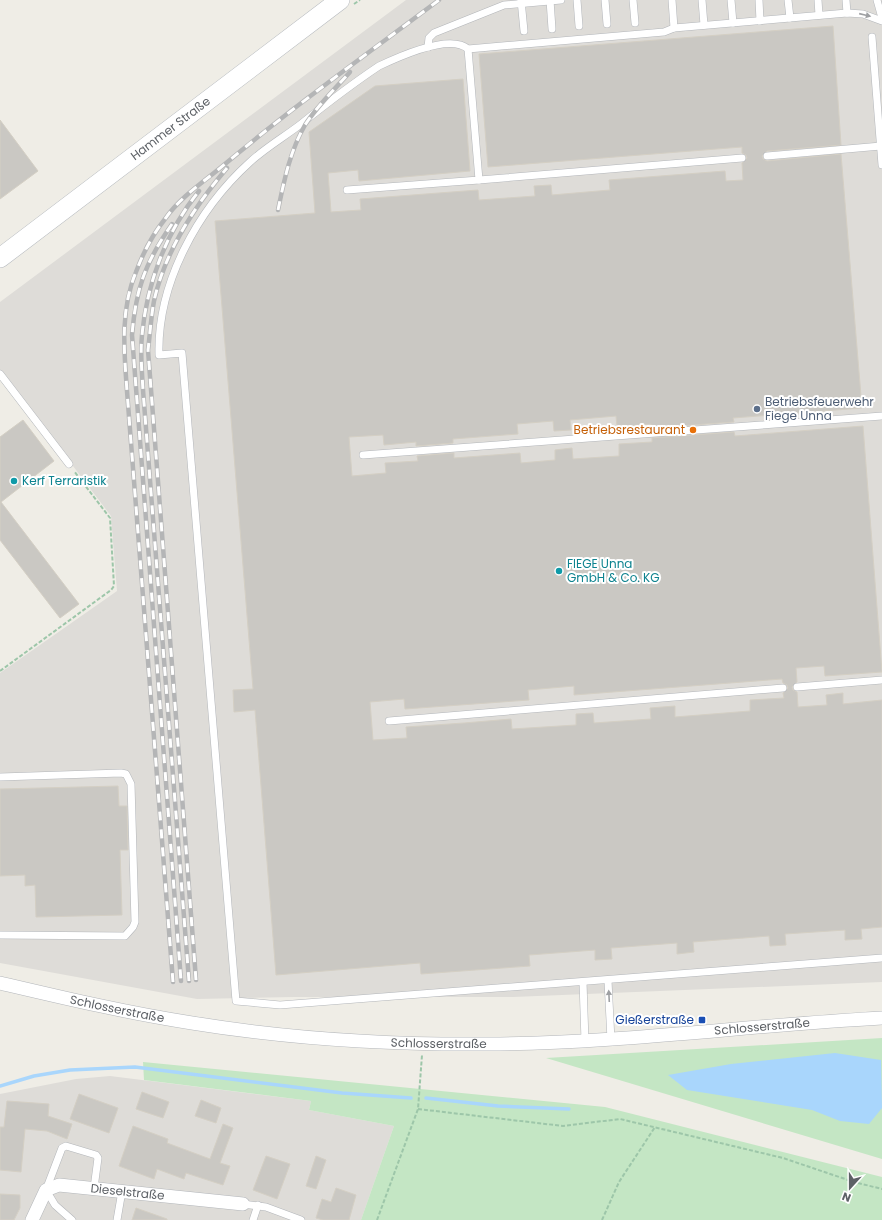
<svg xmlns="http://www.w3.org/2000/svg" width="882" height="1220" viewBox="0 0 882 1220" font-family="Poppins,sans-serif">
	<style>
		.industrial { fill: #dedcd8 }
		.green { fill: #c4e6c4 }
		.water { fill: #a9d6fc }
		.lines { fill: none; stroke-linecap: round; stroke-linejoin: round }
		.stream { stroke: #a9d6fc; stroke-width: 3.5 }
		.building { fill: #cac8c3; stroke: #d4cfc4; fill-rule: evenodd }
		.lane-casing { stroke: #b3b6ba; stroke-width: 8 }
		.street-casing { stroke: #b3b6ba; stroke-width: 14 }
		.secondary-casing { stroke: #b4b8bd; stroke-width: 20 }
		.path { stroke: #9dc6a9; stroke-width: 2; stroke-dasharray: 4 2; stroke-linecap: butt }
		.lane { stroke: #fff; stroke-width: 7 }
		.street { stroke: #fff; stroke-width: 13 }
		.secondary { stroke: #fff; stroke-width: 19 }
		.rail-casing { stroke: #b4b5b6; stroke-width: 4.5 }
		.rail { stroke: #fff; stroke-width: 3; stroke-dasharray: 9; stroke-linecap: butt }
		.oneway { fill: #9ea0a3 }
		.service-dot { fill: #5c6f8a; stroke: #fff; stroke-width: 1.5 }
		.food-dot { fill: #e8710a; stroke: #fff; stroke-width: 1.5 }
		.culture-dot { fill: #0f9aa8; stroke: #fff; stroke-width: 1.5 }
		.transit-dot { fill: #1a4fb4; stroke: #fff; stroke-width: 1.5 }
		.labels { text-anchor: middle; stroke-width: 4; stroke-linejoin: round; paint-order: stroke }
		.street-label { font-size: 12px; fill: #5d6166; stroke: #fff }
		.service-label { font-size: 12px; fill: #4e5e75; stroke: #fff; text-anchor: start }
		.food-label { font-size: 12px; fill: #c56008; stroke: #fff; text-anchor: end }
		.culture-label { font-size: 12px; fill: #0d838f; stroke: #fff; text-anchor: start }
		.transit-label { font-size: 12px; fill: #164399; stroke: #fff; text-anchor: end }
	</style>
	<rect width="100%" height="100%" fill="#efede6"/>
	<g class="industrial">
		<polygon points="406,0 882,0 882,982 513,997 294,997 197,999 0,963 0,673 117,591 111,516 0,370 0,302"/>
		<polygon points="110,1076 311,1101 309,1110 394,1126 361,1220 0,1220 0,1094 76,1079"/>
	</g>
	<g class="green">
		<polygon points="882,1038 882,1159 546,1058"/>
		<polygon points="143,1062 605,1107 882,1177 882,1220 361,1220 394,1126 309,1110 311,1101 144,1080"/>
	</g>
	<polygon class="water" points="835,1053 881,1060 882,1108 869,1124 840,1121 812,1110 687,1090 668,1075 731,1064"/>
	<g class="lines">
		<g class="stream">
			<polyline points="0,1086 34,1076 70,1070 135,1067 342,1093 411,1098"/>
			<polyline points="426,1098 498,1106 569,1109"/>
		</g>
	</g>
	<g class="building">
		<path d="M833,26l8,119 -74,6 -5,5 1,3 4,2 74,-7 21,254 -129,10 1,4 -83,6v-4l-34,3 -1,-11 -46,4 1,10 -17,1 -1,-10 -36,3 1,10 -65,5v4l-37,3v-4l-32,3 -1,-10 -34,2 3,39 34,-3 -1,-10 33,-2 -1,-5 37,-3v5l66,-5 1,10 34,-3v-10l17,-2 1,11 46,-3v-12l33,-2v-4l82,-6 1,4 128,-10 19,246 -57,4 -1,-10 -28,2 1,14 -5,5 1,3 4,2 1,15 29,-2 -1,-10 17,-2v11l39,-4v227l-21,2 1,10 -17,1v-10l-60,4 1,11 -16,1 -1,-10 -76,6 1,10 -17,2v-11l-66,5 1,11 -17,1v-10l-66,5 1,11 -109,8 -1,-11 -144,12 -21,-265 -21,2 -1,-22 20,-1 -38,-468 100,-8 -6,-81 66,-46 88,-7 7,92 -111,10 -1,-11 -30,3 3,39 30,-2 -1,-11 118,-9 1,10 56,-4 -1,-10 17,-1 1,10 58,-5 -1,-10 116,-9 1,10 17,-1 -1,-17 5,-5 -1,-3 -4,-2v-6l-254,20 -9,-113zM782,679l1,4 4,2 1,3 -5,5 1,5 -34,2v11l-75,6v-11l-25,2 1,11 -57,4 -1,-10 -17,1v11l-64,4 -1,-10 -47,4 -58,4 1,11 -34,2 -3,-38 34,-3 1,10 124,-9 -1,-10 46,-4v9z"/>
		<polygon points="0,120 38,171 0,199"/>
		<polygon points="23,420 54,461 1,502 79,604 60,618 0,540 0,437"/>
		<polygon points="118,786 119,806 127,806 128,850 120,850 122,915 36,917 35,885 25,886 25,875 0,876 0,789"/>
		<polygon points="142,1092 169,1102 163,1118 136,1109"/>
		<polygon points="79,1094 118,1108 109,1133 70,1119"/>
		<polygon points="201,1100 221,1108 216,1123 195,1116"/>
		<polygon points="7,1101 49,1104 48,1116 72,1124 67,1139 47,1131 25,1129 21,1172 0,1170 0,1127 4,1127"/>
		<polygon points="223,1124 233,1128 220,1163 230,1166 223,1185 186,1173 184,1179 157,1169 154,1179 119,1166 133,1126 168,1139 167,1143 210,1159"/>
		<polygon points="266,1156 290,1164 277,1199 253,1190"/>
		<polygon points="316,1156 326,1160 316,1189 306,1186"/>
		<polygon points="336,1188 356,1195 349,1220 323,1220 316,1218 322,1199 331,1202"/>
		<polygon points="0,1194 20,1195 20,1208 14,1220 0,1220"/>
		<polygon points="136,1208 167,1219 167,1220 132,1220"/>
	</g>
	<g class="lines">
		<g class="lane-casing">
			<g id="lane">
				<polyline points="521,0 524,31"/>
				<polyline points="550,0 552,29"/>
				<polyline points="577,0 579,26"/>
				<polyline points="605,0 607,24"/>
				<polyline points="633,0 635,23"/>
				<polyline points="672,0 674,28 847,13 863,14 882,21"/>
				<polyline points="702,0 704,25"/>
				<polyline points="731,0 733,23"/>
				<polyline points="759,0 760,21"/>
				<polyline points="788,0 790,18"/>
				<polyline points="818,0 819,15"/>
				<polyline points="846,0 847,13"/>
				<polyline points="877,0 882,18"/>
				<polyline points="872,37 882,165"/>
				<polyline points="428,47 429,38 434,33 504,5 561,0"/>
				<polyline points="468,49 664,32 674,28"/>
				<polyline points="767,156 881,146"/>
				<polyline points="479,180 742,158"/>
				<path d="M347,190l132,-10 -11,-131c-18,-16 -70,8 -89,17 -27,18 -53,38 -78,58 -17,13 -36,24 -51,38 -53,48 -93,122 -91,193l23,-2 54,648 44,4 602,-47"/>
				<polyline points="0,374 69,464"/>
				<polyline points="363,455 882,416"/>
				<polyline points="797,687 882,680"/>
				<polyline points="389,721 783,688"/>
				<polyline points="0,777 121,773 126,774 131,784 135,922 133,927 125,936 0,935"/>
				<polyline points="608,981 611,1040"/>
				<polyline points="583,982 585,1041"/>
				<polyline points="243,1204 266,1207 301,1220"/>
				<polyline points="72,1220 55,1205 46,1190 62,1148 66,1146 96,1155 98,1158 94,1188"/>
				<polyline points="117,1220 122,1191"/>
				<polyline points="253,1220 258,1205"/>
			</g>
		</g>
		<g class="street-casing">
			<g id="street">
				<path id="s1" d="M0,983c64,15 127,30 192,40 99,16 199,22 298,21 131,-1 261,-19 392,-26"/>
				<path id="s2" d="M32,1220l14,-30 13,-5 184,19"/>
			</g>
		</g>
		<g class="secondary-casing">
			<g id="secondary">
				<path id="s3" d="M0,258l340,-258"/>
			</g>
		</g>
		<g class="path">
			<polyline points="354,4 360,0"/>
			<polyline points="0,671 111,590 114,586 110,518 74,471"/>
			<polyline points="418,1109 563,1126 620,1119 783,1158 854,1182 882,1189"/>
			<polyline points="377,1220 418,1109 422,1055"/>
			<polyline points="602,1220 619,1182 655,1127"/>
		</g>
		<use href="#lane" class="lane"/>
		<use href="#street" class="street"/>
		<use href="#secondary" class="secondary"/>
		<g class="rail-casing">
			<g id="rail">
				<path d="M278,210c6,-29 12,-59 27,-85 12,-19 30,-36 45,-53"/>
				<path d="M172,224c-27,39 -36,64 -40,111l49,646"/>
				<path d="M196,980l-48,-630c2,-16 3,-33 6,-49 11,-50 40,-94 73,-133"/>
				<path d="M189,981l-46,-591c-1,-18 -3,-37 -1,-55 5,-52 24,-103 57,-144"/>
				<path d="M173,982l-46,-591c-3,-40 -7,-81 9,-119 7,-19 17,-38 29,-53 15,-22 40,-38 60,-55 69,-58 142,-110 214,-164"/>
			</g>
		</g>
		<use href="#rail" class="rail"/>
	</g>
	<defs><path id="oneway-solid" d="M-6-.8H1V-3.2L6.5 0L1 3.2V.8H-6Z"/></defs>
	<g class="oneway">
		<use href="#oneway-solid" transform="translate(865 15) rotate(13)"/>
		<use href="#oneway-solid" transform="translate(609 996) rotate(-93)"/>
	</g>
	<circle class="service-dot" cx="757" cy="409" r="4"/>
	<circle class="food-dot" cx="693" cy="430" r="4"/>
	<g class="culture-dot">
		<circle cx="14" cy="481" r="4"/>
		<circle cx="559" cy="571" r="4"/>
	</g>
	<rect class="transit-dot" x="698" y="1016" width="8" height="8" rx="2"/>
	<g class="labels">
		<g class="street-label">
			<text dy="4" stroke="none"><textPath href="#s3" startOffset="214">Hammer Straße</textPath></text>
			<text dy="4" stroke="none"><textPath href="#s1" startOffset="120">Schlosserstraße</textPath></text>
			<text dy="4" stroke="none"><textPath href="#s1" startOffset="768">Schlosserstraße</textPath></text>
			<text dy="4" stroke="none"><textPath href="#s1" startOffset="444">Schlosserstraße</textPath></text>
			<text dy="4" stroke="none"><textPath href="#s2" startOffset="116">Dieselstraße</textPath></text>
		</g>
		<g class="service-label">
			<text x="765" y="406">Betriebsfeuerwehr<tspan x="765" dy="14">Fiege Unna</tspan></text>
		</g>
		<g class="food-label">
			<text x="685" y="434">Betriebsrestaurant</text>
		</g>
		<g class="culture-label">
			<text x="22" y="485">Kerf Terraristik</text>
			<text x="567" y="568">FIEGE Unna<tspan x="567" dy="14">GmbH &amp; Co. KG</tspan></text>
		</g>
		<g class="transit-label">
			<text x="694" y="1024">Gießerstraße</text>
		</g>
	</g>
	<g transform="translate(850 1188) rotate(201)" stroke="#ffffff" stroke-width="3" paint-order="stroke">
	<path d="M0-3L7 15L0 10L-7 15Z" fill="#5d6166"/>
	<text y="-6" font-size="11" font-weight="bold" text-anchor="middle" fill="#5d6166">N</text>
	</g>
</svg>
